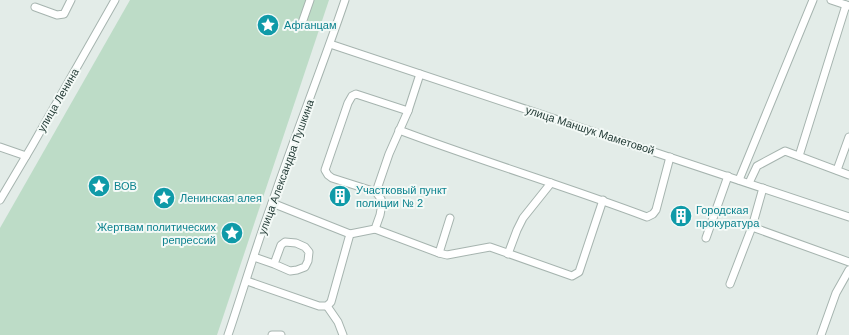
<svg xmlns="http://www.w3.org/2000/svg" width="849" height="335" viewBox="0 0 849 335" font-family="Arial,sans-serif">
	<style>
		.green { fill: #bddcc7 }
		.lines { fill: none; stroke-linecap: round; stroke-linejoin: round }
		.minor-casing { stroke: #a6b4af; stroke-width: 9 }
		.minor { stroke: #fff; stroke-width: 7 }
		.labels { text-anchor: middle; stroke-width: 4; stroke-linejoin: round; paint-order: stroke }
		.culture-label { font-size: 11px; fill: #0d838f; stroke: #f3f9f6; text-anchor: start }
		.street-label { font-size: 11px; fill: #243c37; stroke: #f3f9f6 }
	</style>
	<rect width="100%" height="100%" fill="#e3ece8"/>
	<polygon class="green" points="130,0 329,0 217,335 0,335 0,228"/>
	<g class="lines">
		<g class="minor-casing">
			<g id="minor">
				<polyline points="831,0 849,6"/>
				<polyline points="35,7 57,15 64,14 71,0"/>
				<polyline points="302,23 310,0"/>
				<polyline points="330,44 849,217"/>
				<path d="M399,130c82,31 166,56 248,87l6,-3 3,-4 14,-53"/>
				<polyline points="0,147 26,156"/>
				<polyline points="799,156 846,5"/>
				<polyline points="837,170 849,137"/>
				<polyline points="739,180 813,0"/>
				<polyline points="749,183 757,166 785,151 849,175"/>
				<polyline points="763,188 752,227 849,262"/>
				<polyline points="376,192 389,154 408,111"/>
				<polyline points="0,200 32,146 115,0"/>
				<polyline points="375,229 439,253 447,255 490,247 572,276 579,272 603,200"/>
				<polyline points="350,234 375,229 380,215 382,204 381,199 376,192 332,178 328,175 325,170 348,103 352,96 356,94 408,111 420,74"/>
				<polyline points="706,238 728,176"/>
				<polyline points="439,253 450,218"/>
				<polyline points="508,254 517,230 523,218 551,183"/>
				<polyline points="254,257 274,264 290,271 297,270 305,267 308,261 309,252 305,247 296,243 285,242 281,245 274,264"/>
				<polyline points="247,281 319,306 327,306 331,302 350,234 272,203"/>
				<polyline points="730,284 752,227"/>
				<polyline points="327,306 338,322 343,335"/>
				<path d="M228,335c15,-44 28,-89 44,-132 23,-68 50,-135 73,-203"/>
				<polyline points="272,335 281,335"/>
				<polyline points="821,335 836,293 849,270"/>
			</g>
		</g>
		<use href="#minor" class="minor"/>
	</g>
	<defs>
		<g id="sight-disc" transform="scale(1.15)"><circle r="9.5" fill="#0f9aa8" stroke="#f3f9f6"/><path d="M0-6L1.8-2.2L6-1.7L2.9 1.2L3.7 5.4L0 3.3L-3.7 5.4L-2.9 1.2L-6-1.7L-1.8-2.2Z" fill="#fff"/></g>
		<g id="building-disc" transform="scale(1.15)"><circle r="9.5" fill="#0f9aa8" stroke="#f3f9f6"/><path d="M-4-6H4V6H1V3H-1V6H-4ZM-2.5-4.3h1.7v1.8h-1.7ZM.8-4.3h1.7v1.8H.8ZM-2.5-1h1.7V.8h-1.7ZM.8-1h1.7V.8H.8Z" fill="#fff"/></g>
	</defs>
	<g fill-rule="evenodd">
		<use href="#sight-disc" x="268" y="25"/>
		<use href="#sight-disc" x="99" y="186"/>
		<use href="#building-disc" x="340" y="196"/>
		<use href="#sight-disc" x="164" y="198"/>
		<use href="#building-disc" x="681" y="216"/>
		<use href="#sight-disc" x="232" y="233"/>
	</g>
	<g class="labels">
		<g class="culture-label">
			<text x="284" y="29">Афганцам</text>
			<text x="114" y="190">ВОВ</text>
			<text x="356" y="194">Участковый пункт<tspan x="356" dy="13">полиции № 2</tspan></text>
			<text x="180" y="202">Ленинская алея</text>
			<text x="696" y="214">Городская<tspan x="696" dy="13">прокуратура</tspan></text>
			<text x="216" y="231" text-anchor="end">Жертвам политических<tspan x="216" dy="13">репрессий</tspan></text>
		</g>
		<g class="street-label">
			<text transform="translate(58 100) rotate(-60)" y="4">улица Ленина</text>
			<text transform="translate(590 130) rotate(18)" y="4">улица Маншук Маметовой</text>
			<text transform="translate(286 167) rotate(-70)" y="4">улица Александра Пушкина</text>
		</g>
	</g>
</svg>
